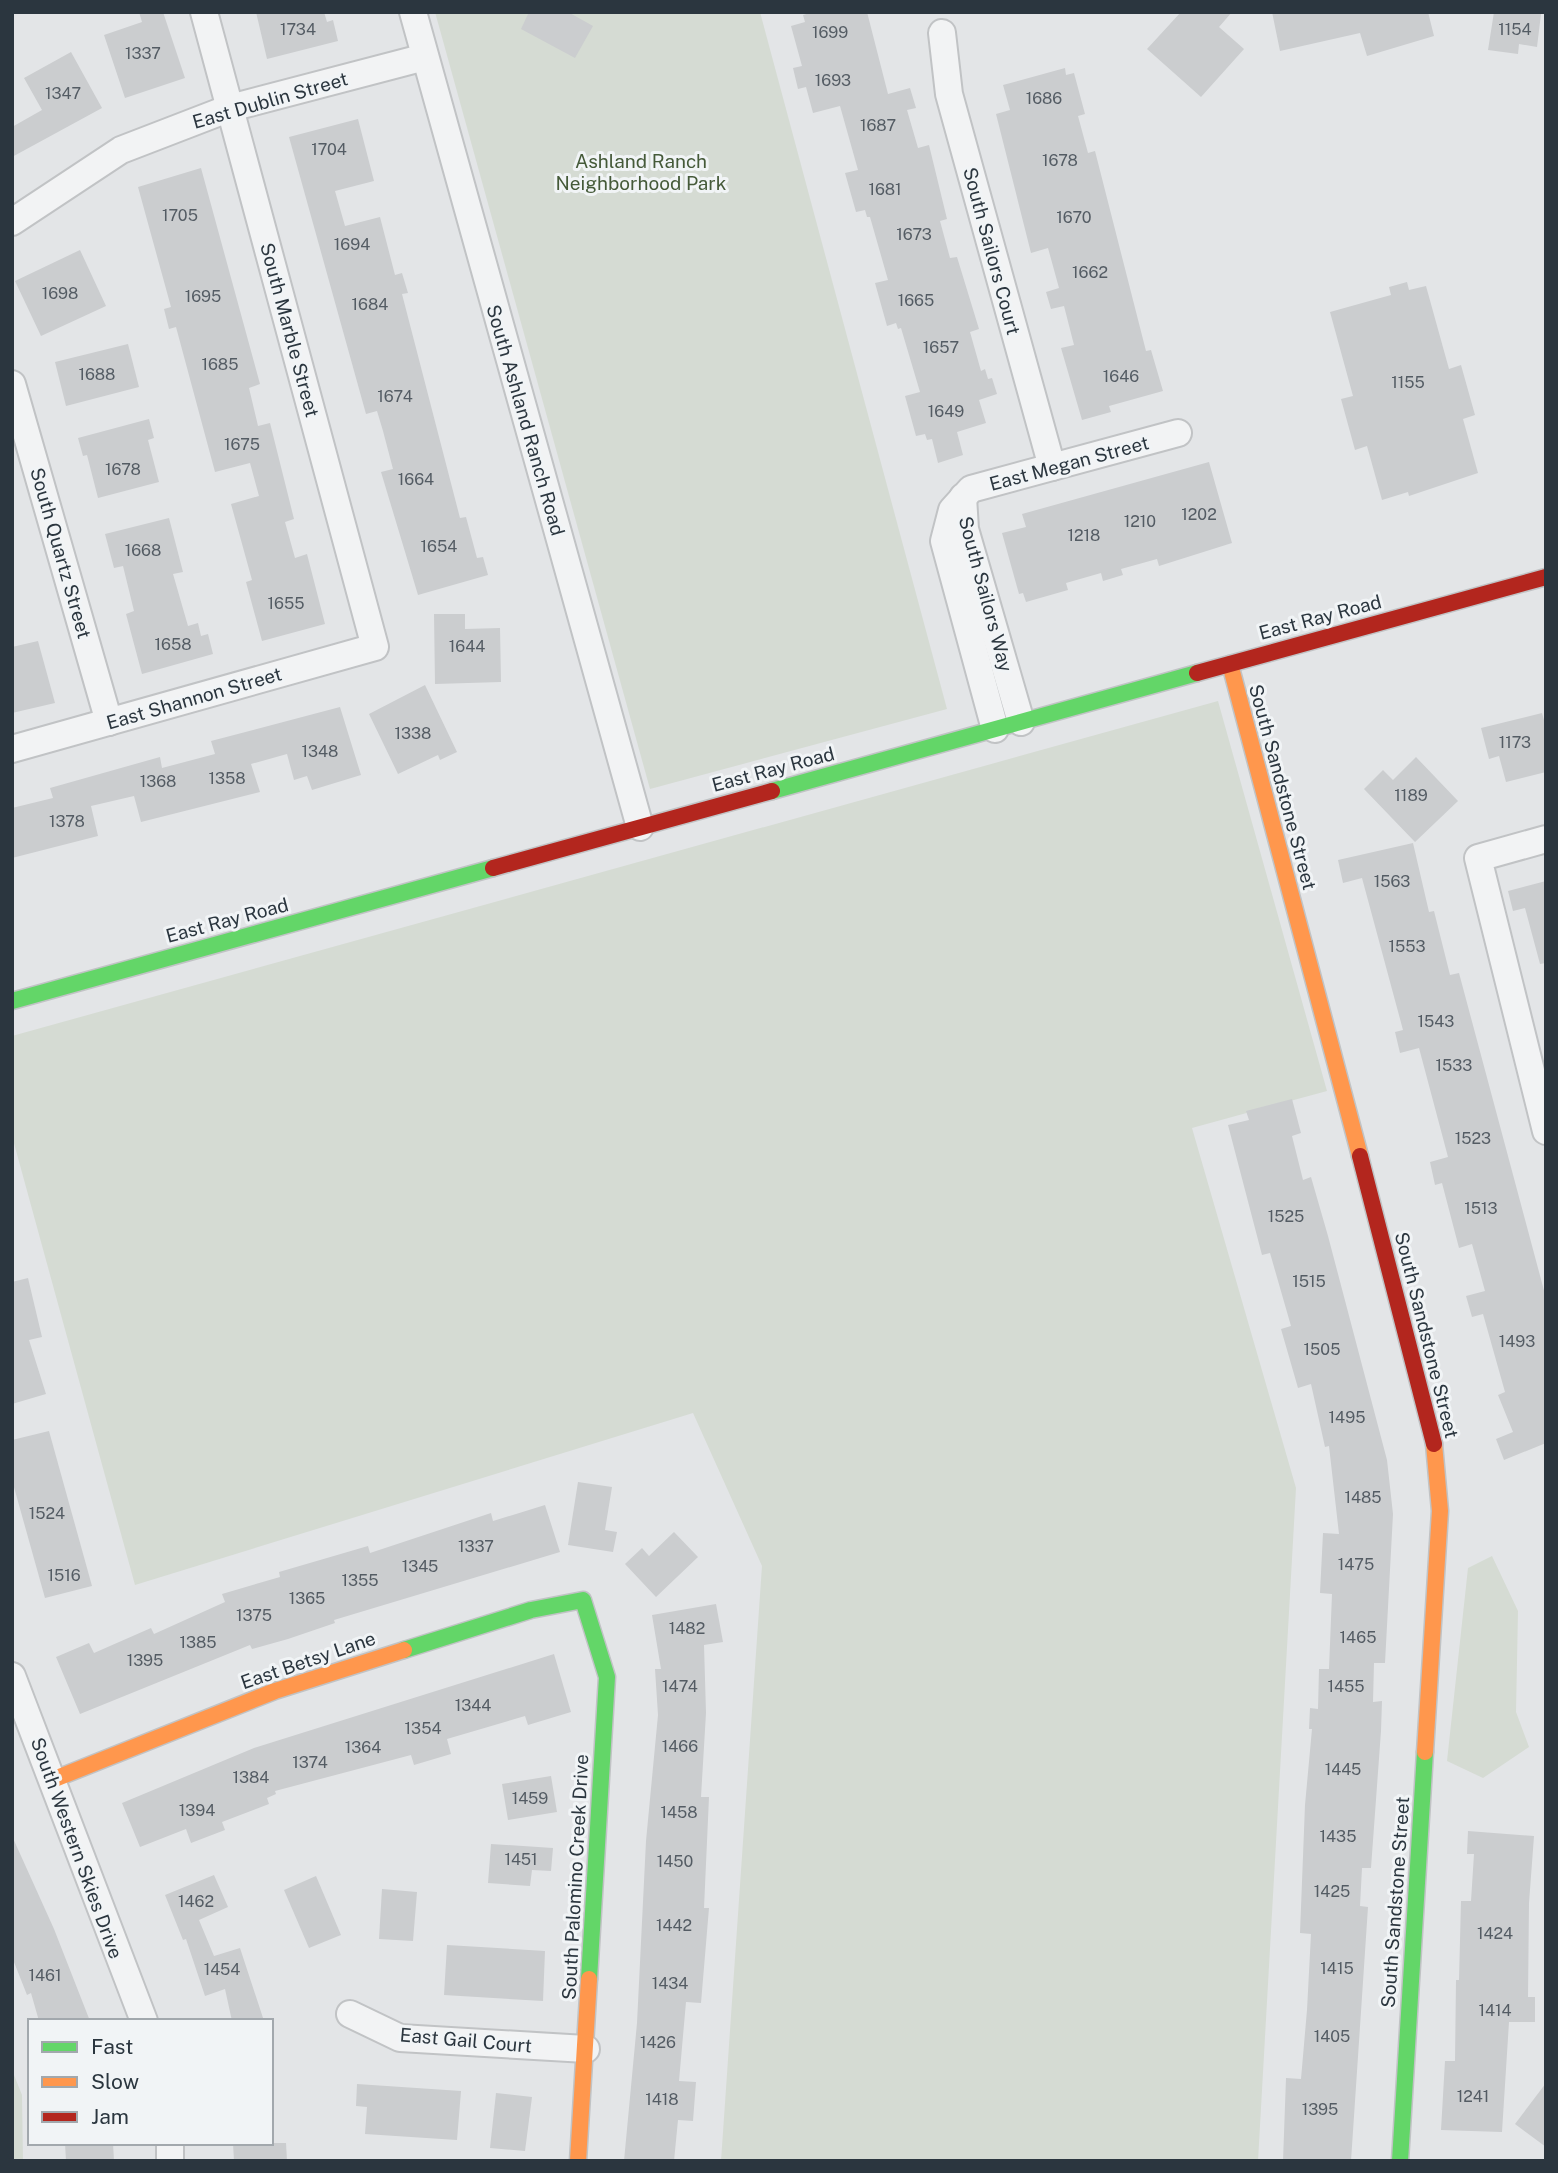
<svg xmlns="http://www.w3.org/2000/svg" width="1558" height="2173" viewBox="0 0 1558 2173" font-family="'Public Sans',sans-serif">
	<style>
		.green { fill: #d5dbd3 }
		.building { fill: #cbcdcf }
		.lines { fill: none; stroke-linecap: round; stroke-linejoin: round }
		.street-casing { stroke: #c1c3c5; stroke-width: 30 }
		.fast-casing { stroke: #c1c3c5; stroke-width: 19 }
		.slow-casing { stroke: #c1c3c5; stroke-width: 19 }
		.jam-casing { stroke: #c1c3c5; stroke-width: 19 }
		.street { stroke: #f2f3f4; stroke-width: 26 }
		.fast { stroke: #63d668; stroke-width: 16 }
		.slow { stroke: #ff974d; stroke-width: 16 }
		.jam { stroke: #b3261e; stroke-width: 16 }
		.labels { text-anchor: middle; stroke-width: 6; stroke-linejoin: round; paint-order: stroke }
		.number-label { font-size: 16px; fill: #545c64 }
		.street-label { font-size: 19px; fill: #2b363f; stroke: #f1f4f6 }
		.park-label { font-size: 19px; fill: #455a39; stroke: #f1f4f6 }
	</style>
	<rect width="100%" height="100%" fill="#e3e5e7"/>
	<g class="green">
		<polygon points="435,12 760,12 947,709 650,789"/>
		<polygon points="1218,701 1327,1091 1192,1128 1296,1488 1258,2161 721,2161 762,1566 693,1413 135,1585 12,1136 12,1036"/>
		<polygon points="1492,1556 1518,1611 1516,1712 1529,1747 1483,1778 1447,1761 1468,1568"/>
		<polygon points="12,2070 22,2095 23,2161 12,2161"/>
	</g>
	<g class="building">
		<polygon points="139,12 163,12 185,78 125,98 104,35 142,22"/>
		<polygon points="256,12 324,12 327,22 333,20 338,41 267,59"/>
		<polygon points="529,12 568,12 593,26 575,58 521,29"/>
		<polygon points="813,12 867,12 888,94 910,88 916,108 907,110 918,148 929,145 947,219 940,221 950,258 957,257 979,329 970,332 981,371 985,369 988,379 992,378 997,394 979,400 986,423 957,432 963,455 938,463 932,439 927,440 925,434 916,436 905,396 920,392 901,328 898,329 896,323 887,326 875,283 888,280 870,217 867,217 865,210 856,212 845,173 858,170 840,106 813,113 806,87 798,89 793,68 802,66 791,26 805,22 803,15"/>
		<polygon points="1181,12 1232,12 1219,27 1244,49 1201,97 1147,49"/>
		<polygon points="1272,12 1428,12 1434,36 1367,56 1360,33 1280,51"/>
		<polygon points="1494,12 1541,14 1537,47 1519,44 1518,54 1488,50"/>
		<polygon points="71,52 102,108 12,157 12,127 42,110 24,78"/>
		<polygon points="1065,68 1066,75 1074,73 1085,114 1078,116 1088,153 1095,151 1146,351 1151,350 1163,391 1109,406 1111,412 1082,420 1061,348 1074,345 1064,306 1051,309 1046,292 1059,288 1048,248 1031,253 996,114 1010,110 1003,85"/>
		<polygon points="358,119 374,181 335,191 345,226 380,217 395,275 402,273 408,293 402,294 460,518 466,517 477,558 483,557 488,575 418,595 381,472 393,469 383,431 377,411 366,414 289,137"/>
		<polygon points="201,168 260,384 249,388 258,426 270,423 294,519 285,522 295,558 307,554 325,624 262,641 246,582 252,580 231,504 259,496 250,463 215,472 176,327 169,329 164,309 171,307 138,187"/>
		<polygon points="80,250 106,306 41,336 15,281"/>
		<polygon points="1407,282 1409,290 1426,286 1449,369 1461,365 1475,415 1463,419 1478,473 1409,496 1408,492 1382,500 1367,446 1355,450 1341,399 1353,396 1330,312 1391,295 1389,287"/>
		<polygon points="128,344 139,387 66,406 55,362"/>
		<polygon points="149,419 154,438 148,440 159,482 98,498 87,455 83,456 78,438"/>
		<polygon points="1209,462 1232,543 1159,566 1157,559 1121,569 1123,575 1103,581 1101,573 1066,583 1068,590 1026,602 1023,593 1019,594 1002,533 1026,527 1022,514"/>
		<polygon points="169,518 183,572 173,574 188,626 198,623 201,636 208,634 213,654 142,674 126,614 134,611 123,566 114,568 105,534"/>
		<polygon points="434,614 465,614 465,629 500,628 501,682 435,684"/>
		<polygon points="38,641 55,703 12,713 12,647"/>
		<polygon points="425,685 457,752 440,760 438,755 398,774 369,714"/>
		<polygon points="340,707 361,775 312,790 307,776 294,780 287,754 251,764 260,792 141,822 134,796 91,806 98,836 12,858 12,808 53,798 50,788 160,757 162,768 215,754 211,741"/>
		<polygon points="1542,713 1546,727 1546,772 1506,782 1499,756 1489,759 1481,728"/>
		<polygon points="1416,757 1458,801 1415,842 1364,789 1383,770 1393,780"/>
		<polygon points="1413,843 1429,912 1434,911 1450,975 1459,973 1546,1298 1546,1443 1504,1460 1496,1439 1513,1432 1498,1395 1505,1392 1483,1314 1472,1317 1466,1296 1485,1291 1472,1244 1459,1248 1442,1183 1435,1185 1430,1162 1448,1157 1419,1048 1400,1053 1395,1032 1403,1030 1362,878 1343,883 1338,860"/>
		<polygon points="1546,881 1546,963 1540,964 1525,908 1513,911 1508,891"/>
		<polygon points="1292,1099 1301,1133 1292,1136 1303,1180 1311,1177 1328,1236 1387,1460 1393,1514 1385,1663 1374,1663 1373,1702 1382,1701 1381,1731 1371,1868 1362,1868 1360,1906 1368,1907 1351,2161 1283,2161 1286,2078 1301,2079 1307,2010 1311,1934 1300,1933 1305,1805 1312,1729 1309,1729 1310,1708 1318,1709 1319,1669 1329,1669 1332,1594 1320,1593 1323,1533 1339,1534 1329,1446 1325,1447 1311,1384 1298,1388 1281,1329 1291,1326 1270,1253 1262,1255 1228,1125 1249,1120 1246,1111"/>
		<polygon points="28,1278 42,1337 29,1340 46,1394 12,1404 12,1282"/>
		<polygon points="49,1431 92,1586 45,1598 12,1480 12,1440"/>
		<polygon points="578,1482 612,1487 605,1530 617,1532 613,1552 568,1545"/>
		<polygon points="545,1505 560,1552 334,1620 335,1623 288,1639 252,1649 250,1645 80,1714 56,1657 89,1643 94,1653 151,1628 154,1634 225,1602 222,1594 280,1577 279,1572 368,1546 370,1553 491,1513 493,1521"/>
		<polygon points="674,1532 698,1557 656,1597 625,1564 642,1548 649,1556"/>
		<polygon points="716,1604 723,1642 704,1645 706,1713 701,1797 709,1797 704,1908 709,1908 701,2003 686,2002 679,2081 696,2082 693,2121 678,2120 674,2161 624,2161 637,2023 646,1841 658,1715 655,1669 661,1669 652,1615"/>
		<polygon points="554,1654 571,1712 528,1725 525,1716 447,1739 451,1754 414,1765 411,1755 275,1791 276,1794 267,1798 269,1804 222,1822 225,1830 191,1843 186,1829 140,1847 122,1803 254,1748"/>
		<polygon points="551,1776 557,1812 508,1820 502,1784"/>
		<polygon points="1468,1831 1534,1836 1529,1903 1528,1997 1535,1997 1535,2022 1509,2022 1502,2132 1441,2130 1445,2061 1455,2061 1456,1980 1459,1980 1461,1901 1471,1901 1474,1854 1467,1854"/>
		<polygon points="12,1836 54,1929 90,2021 39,2021 31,1993 27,1995 12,1957"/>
		<polygon points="491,1844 553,1848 551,1871 532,1870 530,1886 488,1883"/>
		<polygon points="214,1875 228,1907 199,1920 214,1956 240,1948 264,2021 232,2021 225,1989 205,1996 186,1939 183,1940 165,1895"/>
		<polygon points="316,1876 341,1935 309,1948 284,1890"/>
		<polygon points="382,1889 417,1892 413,1941 379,1939"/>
		<polygon points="447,1945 545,1951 543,2001 444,1995"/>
		<polygon points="1546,2083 1546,2147 1515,2124"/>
		<polygon points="357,2084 461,2091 457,2140 365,2134 367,2107 356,2106"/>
		<polygon points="496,2093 532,2097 525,2151 490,2148"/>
		<polygon points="65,2143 113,2143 114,2161 66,2161"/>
		<polygon points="233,2143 286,2143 287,2161 234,2161"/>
	</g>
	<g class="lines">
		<g class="street-casing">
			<g id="street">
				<polyline points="413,12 640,827"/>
				<polyline points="942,33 949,94 1052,467"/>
				<polyline points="12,222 121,150 230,108 425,57"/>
				<polyline points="12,384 109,722"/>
				<polyline points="963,497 965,529 1021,722"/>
				<polyline points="995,729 944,541 952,510 971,489 1178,433"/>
				<polyline points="12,749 375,647 204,12"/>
				<polyline points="1546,839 1478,858 1546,1131"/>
				<polyline points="12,1676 144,2021"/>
				<polyline points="350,2014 400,2038 586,2049"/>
				<polyline points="170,2143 170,2161"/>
			</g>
		</g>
		<g class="fast-casing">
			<g id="fast">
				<polyline points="772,791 1197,673"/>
				<polyline points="12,1001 493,868"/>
				<polyline points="404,1650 531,1610 583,1600 607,1677 589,1979"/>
				<polyline points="1400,2161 1425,1752"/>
			</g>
		</g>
		<g class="slow-casing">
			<g id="slow">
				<polyline points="1230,664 1360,1156"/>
				<polyline points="1425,1752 1440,1511 1434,1444"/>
				<polyline points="52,1780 275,1691 404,1650"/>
				<polyline points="578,2161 589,1979"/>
			</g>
		</g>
		<g class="jam-casing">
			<g id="jam">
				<polyline points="1197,673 1546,577"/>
				<polyline points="493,868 772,791"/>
				<polyline points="1360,1156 1434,1444"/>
			</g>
		</g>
		<use href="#street" class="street"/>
		<use href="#fast" class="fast"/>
		<use href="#slow" class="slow"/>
		<use href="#jam" class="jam"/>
	</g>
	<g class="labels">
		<g class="number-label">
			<text x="298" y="35">1734</text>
			<text x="1515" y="35">1154</text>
			<text x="830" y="38">1699</text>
			<text x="143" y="59">1337</text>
			<text x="833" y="86">1693</text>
			<text x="63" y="99">1347</text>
			<text x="1044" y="104">1686</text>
			<text x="878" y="131">1687</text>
			<text x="329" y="155">1704</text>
			<text x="1060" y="166">1678</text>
			<text x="885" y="195">1681</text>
			<text x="180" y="221">1705</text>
			<text x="1074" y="223">1670</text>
			<text x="914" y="240">1673</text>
			<text x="352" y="250">1694</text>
			<text x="1090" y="278">1662</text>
			<text x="60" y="299">1698</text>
			<text x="203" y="302">1695</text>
			<text x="916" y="306">1665</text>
			<text x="370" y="310">1684</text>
			<text x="941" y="353">1657</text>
			<text x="220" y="370">1685</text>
			<text x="97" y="380">1688</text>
			<text x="1121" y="382">1646</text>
			<text x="1408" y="388">1155</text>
			<text x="395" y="402">1674</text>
			<text x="946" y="417">1649</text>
			<text x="242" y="450">1675</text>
			<text x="123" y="475">1678</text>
			<text x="416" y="485">1664</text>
			<text x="1199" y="520">1202</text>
			<text x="1140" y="527">1210</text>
			<text x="1084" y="541">1218</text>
			<text x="439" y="552">1654</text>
			<text x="143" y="556">1668</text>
			<text x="286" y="609">1655</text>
			<text x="173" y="650">1658</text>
			<text x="467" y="652">1644</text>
			<text x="413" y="739">1338</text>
			<text x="1515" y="748">1173</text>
			<text x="320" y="757">1348</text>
			<text x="227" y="784">1358</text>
			<text x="158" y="787">1368</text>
			<text x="1411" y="801">1189</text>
			<text x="67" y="827">1378</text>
			<text x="1392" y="887">1563</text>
			<text x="1407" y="952">1553</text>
			<text x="1436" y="1027">1543</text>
			<text x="1454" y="1071">1533</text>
			<text x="1473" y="1144">1523</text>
			<text x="1481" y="1214">1513</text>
			<text x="1286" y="1222">1525</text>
			<text x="1309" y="1287">1515</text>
			<text x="1517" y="1347">1493</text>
			<text x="1322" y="1355">1505</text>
			<text x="1347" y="1423">1495</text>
			<text x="1363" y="1503">1485</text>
			<text x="47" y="1519">1524</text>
			<text x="476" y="1552">1337</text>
			<text x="1356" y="1570">1475</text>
			<text x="420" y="1572">1345</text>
			<text x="64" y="1581">1516</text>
			<text x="360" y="1586">1355</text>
			<text x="307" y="1604">1365</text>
			<text x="254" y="1621">1375</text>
			<text x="687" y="1634">1482</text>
			<text x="1358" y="1643">1465</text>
			<text x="198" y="1648">1385</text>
			<text x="145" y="1666">1395</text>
			<text x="680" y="1692">1474</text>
			<text x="1346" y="1692">1455</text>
			<text x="473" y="1711">1344</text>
			<text x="423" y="1734">1354</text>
			<text x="680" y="1752">1466</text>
			<text x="363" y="1753">1364</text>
			<text x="310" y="1768">1374</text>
			<text x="1343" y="1775">1445</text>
			<text x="251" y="1783">1384</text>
			<text x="530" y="1804">1459</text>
			<text x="197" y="1816">1394</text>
			<text x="679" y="1818">1458</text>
			<text x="1338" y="1842">1435</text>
			<text x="521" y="1865">1451</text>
			<text x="675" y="1867">1450</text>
			<text x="1332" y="1897">1425</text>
			<text x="196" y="1907">1462</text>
			<text x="674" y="1931">1442</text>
			<text x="1495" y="1939">1424</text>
			<text x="1337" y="1974">1415</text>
			<text x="222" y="1975">1454</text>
			<text x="45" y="1981">1461</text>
			<text x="670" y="1989">1434</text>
			<text x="1495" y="2016">1414</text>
			<text x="1332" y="2042">1405</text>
			<text x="658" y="2048">1426</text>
			<text x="1473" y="2102">1241</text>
			<text x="662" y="2105">1418</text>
			<text x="1320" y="2115">1395</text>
		</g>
		<g class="street-label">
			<text transform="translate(270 100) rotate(-16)" y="7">East Dublin Street</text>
			<text transform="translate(992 251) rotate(75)" y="7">South Sailors Court</text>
			<text transform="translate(290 330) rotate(75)" y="7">South Marble Street</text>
			<text transform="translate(526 420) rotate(74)" y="7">South Ashland Ranch Road</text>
			<text transform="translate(1069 463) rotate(-15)" y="7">East Megan Street</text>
			<text transform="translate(61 553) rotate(74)" y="7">South Quartz Street</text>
			<text transform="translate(986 594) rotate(75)" y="7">South Sailors Way</text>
			<text transform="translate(1320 617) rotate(-15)" y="7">East Ray Road</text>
			<text transform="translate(194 698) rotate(-16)" y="7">East Shannon Street</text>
			<text transform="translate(773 769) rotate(-15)" y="7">East Ray Road</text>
			<text transform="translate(1283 787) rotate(75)" y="7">South Sandstone Street</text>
			<text transform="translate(227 920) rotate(-15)" y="7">East Ray Road</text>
			<text transform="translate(1427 1335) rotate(76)" y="7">South Sandstone Street</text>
			<text transform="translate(308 1660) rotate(-19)" y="7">East Betsy Lane</text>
			<text transform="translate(77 1848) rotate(70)" y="7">South Western Skies Drive</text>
			<text transform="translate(575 1877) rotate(-87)" y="7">South Palomino Creek Drive</text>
			<text transform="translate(1395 1902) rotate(-86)" y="7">South Sandstone Street</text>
			<text transform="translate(466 2040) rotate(5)" y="7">East Gail Court</text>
		</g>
		<g class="park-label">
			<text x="641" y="168">Ashland Ranch<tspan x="641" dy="22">Neighborhood Park</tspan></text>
		</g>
	</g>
	<rect width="1558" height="2173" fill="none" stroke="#2b363f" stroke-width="28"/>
	<rect x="28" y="2019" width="245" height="126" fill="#f1f4f6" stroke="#a2a8ad" stroke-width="2"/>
	<rect x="42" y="2042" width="35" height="10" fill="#63d668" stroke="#a2a8ad" stroke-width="2"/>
	<text x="91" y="2054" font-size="21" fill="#2b363f">Fast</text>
	<rect x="42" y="2077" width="35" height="10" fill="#ff974d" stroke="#a2a8ad" stroke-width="2"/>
	<text x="91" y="2089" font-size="21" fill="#2b363f">Slow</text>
	<rect x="42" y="2112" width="35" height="10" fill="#b3261e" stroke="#a2a8ad" stroke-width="2"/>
	<text x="91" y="2124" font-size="21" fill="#2b363f">Jam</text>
</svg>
